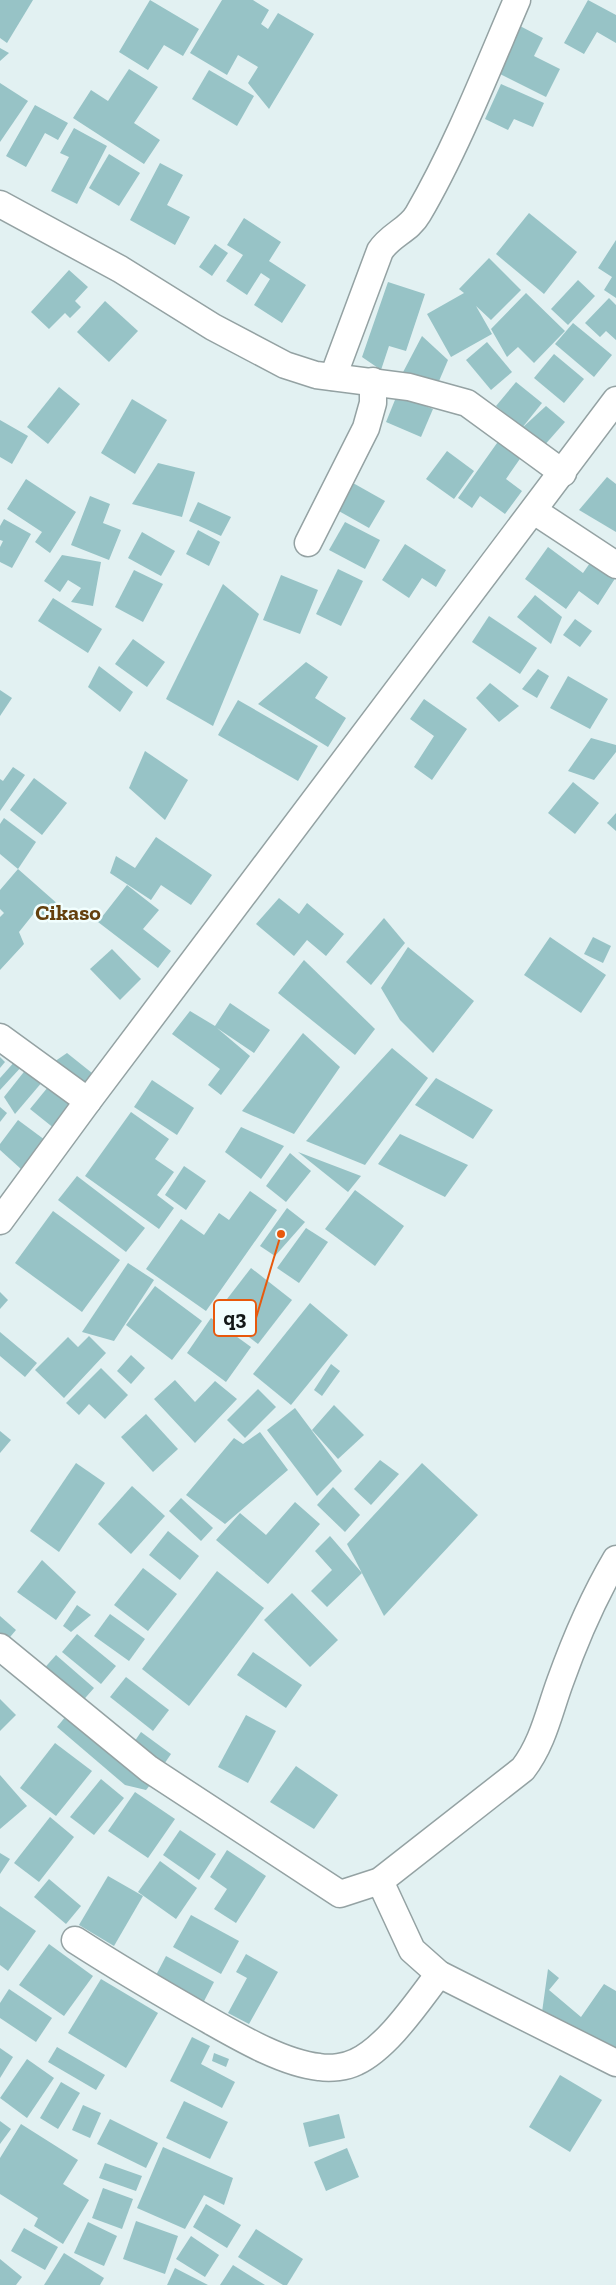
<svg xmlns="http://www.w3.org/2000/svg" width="616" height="2285" viewBox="0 0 616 2285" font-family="'Zilla Slab',serif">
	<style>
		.building { fill: #97c3c6 }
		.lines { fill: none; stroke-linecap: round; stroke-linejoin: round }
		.minor-casing { stroke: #94a2a3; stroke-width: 29 }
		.minor { stroke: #fff; stroke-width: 26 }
		.labels { text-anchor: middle; stroke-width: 5; stroke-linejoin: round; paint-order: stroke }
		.quarter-label { font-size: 22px; font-weight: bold; fill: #64400e; stroke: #f1fefe }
		.leader { fill: none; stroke: #e8590c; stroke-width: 2 }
		.callout-dot { fill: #e8590c; stroke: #f1fefe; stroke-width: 2 }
		.callout { fill: #f1fefe; stroke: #e8590c; stroke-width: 2 }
		.callout-label { font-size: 21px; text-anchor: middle; font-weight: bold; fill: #121818 }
	</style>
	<rect width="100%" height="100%" fill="#e2f1f2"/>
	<g class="building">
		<polygon points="0,0 33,0 7,43 0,38"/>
		<polygon points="150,0 199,29 183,56 164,45 148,70 119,52"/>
		<polygon points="222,0 253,0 269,10 261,24 268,29 278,13 314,34 269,109 248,83 258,67 238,55 227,75 190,53"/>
		<polygon points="588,0 616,15 616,43 597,32 584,54 564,43"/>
		<polygon points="520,26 543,38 534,56 560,69 546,97 496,72"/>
		<polygon points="0,48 9,53 0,61"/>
		<polygon points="129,69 158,87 134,123 160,140 144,164 73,118 91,90 108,101"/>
		<polygon points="209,70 254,96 237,126 192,99"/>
		<polygon points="0,83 28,101 0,142"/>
		<polygon points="501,84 544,103 533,127 514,119 508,130 485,119"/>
		<polygon points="35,105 68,123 58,140 45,133 26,167 6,156"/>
		<polygon points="74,128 107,146 77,204 51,191 69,157 60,153"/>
		<polygon points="109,154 140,173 119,206 89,188"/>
		<polygon points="160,163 183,175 167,205 190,217 175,245 130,220"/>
		<polygon points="529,213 577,252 544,294 496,254"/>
		<polygon points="244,218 281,242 269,261 306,285 282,323 254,305 270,279 261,273 247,295 226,281 243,255 227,245"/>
		<polygon points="616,240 616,298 604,290 612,277 598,268"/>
		<polygon points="215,244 228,253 212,276 199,267"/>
		<polygon points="489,258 521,290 491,320 476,306 492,334 451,357 427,314 464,293 459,289"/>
		<polygon points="69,270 88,287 75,301 81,307 70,318 65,313 49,329 31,312"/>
		<polygon points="578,280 595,296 568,325 551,309"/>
		<polygon points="388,282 425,294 406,351 389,346 381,370 362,357"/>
		<polygon points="526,293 565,331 534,363 518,347 507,357 491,329"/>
		<polygon points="609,298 616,305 616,340 606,331 600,337 585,323"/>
		<polygon points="105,301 138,331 109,362 77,332"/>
		<polygon points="573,323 612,355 594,377 555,344"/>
		<polygon points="422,336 448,360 439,381 401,376"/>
		<polygon points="487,342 512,372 491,390 466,360"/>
		<polygon points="554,354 584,379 564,403 534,378"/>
		<polygon points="516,382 542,403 522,428 496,406"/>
		<polygon points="59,387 80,404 48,444 27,427"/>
		<polygon points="397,395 433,409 421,437 386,422"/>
		<polygon points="132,399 167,420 135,474 101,453"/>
		<polygon points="546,406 565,422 542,448 522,428"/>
		<polygon points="0,420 28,436 12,464 0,457"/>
		<polygon points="502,436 524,453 506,479 522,491 505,514 480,496 472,508 458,498"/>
		<polygon points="447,451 474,471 454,499 426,479"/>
		<polygon points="158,463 195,472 182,517 132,504"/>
		<polygon points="607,477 616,484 616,532 579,510"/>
		<polygon points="26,479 76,512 50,553 35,542 42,532 7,509"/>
		<polygon points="353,483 385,501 369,528 337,510"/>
		<polygon points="90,496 110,504 103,523 121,530 109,560 71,545"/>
		<polygon points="198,502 231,517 221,536 189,521"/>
		<polygon points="4,519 31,534 12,568 0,562 0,547 3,541 0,540 0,526"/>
		<polygon points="345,522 380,540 365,569 329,550"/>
		<polygon points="198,530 220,542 209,566 186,554"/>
		<polygon points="142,532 175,551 161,576 128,558"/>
		<polygon points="405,544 446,570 436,587 422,578 409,598 382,580"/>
		<polygon points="548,547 583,573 592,560 616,577 598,605 579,591 566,609 525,579"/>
		<polygon points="62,555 101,562 93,606 71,602 81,588 68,580 60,592 44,581"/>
		<polygon points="338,569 363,581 341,626 316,614"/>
		<polygon points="134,570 163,584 143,622 115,607"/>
		<polygon points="281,575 318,590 300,634 263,620"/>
		<polygon points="223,584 259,614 213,726 166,699"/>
		<polygon points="535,595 562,617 551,644 517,617"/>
		<polygon points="53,598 102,629 88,653 38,621"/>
		<polygon points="489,616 537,648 520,674 472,642"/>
		<polygon points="575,619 592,631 580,647 563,635"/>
		<polygon points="133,639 165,662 147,687 115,664"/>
		<polygon points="306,662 328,677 315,698 346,718 328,747 258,704"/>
		<polygon points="99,666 133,692 120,712 88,687"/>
		<polygon points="538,669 549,676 537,698 522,689"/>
		<polygon points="568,676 608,699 590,729 550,708"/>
		<polygon points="490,683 519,706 499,722 476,698"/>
		<polygon points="0,690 12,698 0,716"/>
		<polygon points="424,699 467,729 432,780 414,767 434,736 410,719"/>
		<polygon points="238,700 318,746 298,781 218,735"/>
		<polygon points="591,738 616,745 616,752 594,780 568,771"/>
		<polygon points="145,751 188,780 165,820 129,788"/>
		<polygon points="13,767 25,775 0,811 0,779 3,781"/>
		<polygon points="34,778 67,803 42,835 10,810"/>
		<polygon points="573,782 599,803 575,834 548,813"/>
		<polygon points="616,813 616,831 607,823"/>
		<polygon points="4,818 36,842 18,869 0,854 0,824"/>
		<polygon points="156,837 212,875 191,905 161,885 151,900 110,873 116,856 135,868"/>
		<polygon points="18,869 60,906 48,922 35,912 19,932 24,944 0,970 0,917 4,913 0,909 0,890"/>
		<polygon points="127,885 159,910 143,929 171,951 158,968 98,922"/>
		<polygon points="279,898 299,914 307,903 344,934 326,956 307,940 294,956 256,924"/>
		<polygon points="384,918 405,943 371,985 346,962"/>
		<polygon points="550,937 606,975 581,1013 524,975"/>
		<polygon points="593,937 611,946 603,963 584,954"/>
		<polygon points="408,947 474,1001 433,1053 400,1020 381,988"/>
		<polygon points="112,949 141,979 120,1000 90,969"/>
		<polygon points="304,960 375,1029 355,1055 278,993"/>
		<polygon points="230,1003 270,1030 254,1053 217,1028 250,1056 221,1095 208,1085 220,1069 172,1034 190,1011 215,1026"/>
		<polygon points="303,1033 340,1067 294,1134 242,1111"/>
		<polygon points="392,1048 428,1078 365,1165 306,1141"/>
		<polygon points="67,1053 92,1073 82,1087 51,1064"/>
		<polygon points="0,1057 5,1062 0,1068"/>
		<polygon points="17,1059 23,1065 0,1090 0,1078"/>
		<polygon points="27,1068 43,1081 15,1114 4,1097"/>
		<polygon points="436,1078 493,1110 473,1139 415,1105"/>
		<polygon points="152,1080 194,1108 177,1135 134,1107"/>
		<polygon points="48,1087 73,1107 55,1129 30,1109"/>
		<polygon points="0,1107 7,1113 0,1122"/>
		<polygon points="131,1112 169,1139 155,1159 174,1172 157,1195 174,1208 159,1229 85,1176"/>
		<polygon points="18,1120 45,1140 21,1169 0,1150 0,1144"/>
		<polygon points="241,1127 284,1146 261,1179 225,1152"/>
		<polygon points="400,1134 468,1165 445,1197 378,1164"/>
		<polygon points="298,1152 361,1176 348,1192"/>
		<polygon points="290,1153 311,1171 286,1202 266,1186"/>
		<polygon points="184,1166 206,1181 186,1210 165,1195"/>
		<polygon points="77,1176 145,1228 126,1252 58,1200"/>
		<polygon points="355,1190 404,1226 375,1266 325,1229"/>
		<polygon points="250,1191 277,1210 206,1311 146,1269 181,1219 204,1235 219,1213 229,1220"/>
		<polygon points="287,1208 305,1222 275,1256 260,1246"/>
		<polygon points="53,1211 120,1260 82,1312 15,1263"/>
		<polygon points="306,1228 328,1242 299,1283 277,1268"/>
		<polygon points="128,1263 154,1280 114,1341 82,1332"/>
		<polygon points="251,1268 292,1300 258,1344 217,1312"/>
		<polygon points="155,1286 202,1321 172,1360 126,1325"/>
		<polygon points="0,1292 8,1300 0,1309"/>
		<polygon points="310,1303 348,1335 291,1405 253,1374"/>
		<polygon points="211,1318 251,1347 226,1382 187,1353"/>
		<polygon points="0,1332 37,1363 25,1377 0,1356"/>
		<polygon points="89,1336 106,1353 64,1398 35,1370 68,1337 78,1347"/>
		<polygon points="131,1355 145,1368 131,1384 117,1371"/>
		<polygon points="331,1364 340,1371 322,1396 314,1390"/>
		<polygon points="101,1368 128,1395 105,1419 89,1404 79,1415 66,1403"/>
		<polygon points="175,1380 195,1402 215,1381 237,1399 195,1443 154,1399"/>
		<polygon points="258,1389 276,1407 245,1438 227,1420"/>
		<polygon points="334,1405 364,1435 338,1459 312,1430"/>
		<polygon points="295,1408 342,1471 317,1496 267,1430"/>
		<polygon points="146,1414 178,1449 153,1472 121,1437"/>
		<polygon points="0,1431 11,1440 0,1453"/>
		<polygon points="260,1432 288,1470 225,1524 186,1495 234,1438 243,1444"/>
		<polygon points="380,1460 399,1474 371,1505 354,1489"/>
		<polygon points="76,1463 105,1483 59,1552 30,1531"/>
		<polygon points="422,1463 478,1515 384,1616 347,1544"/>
		<polygon points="132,1486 165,1516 131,1554 98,1524"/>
		<polygon points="333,1487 360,1515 345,1532 317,1505"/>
		<polygon points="181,1498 213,1528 201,1541 169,1511"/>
		<polygon points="295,1502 320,1524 268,1584 216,1540 240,1513 266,1535"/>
		<polygon points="168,1531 199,1556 180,1580 149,1555"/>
		<polygon points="330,1536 362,1573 327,1607 311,1591 332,1570 315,1551"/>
		<polygon points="42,1560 76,1592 56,1620 17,1592"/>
		<polygon points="143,1568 177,1594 148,1631 114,1605"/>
		<polygon points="217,1571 264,1608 189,1706 142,1669"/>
		<polygon points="292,1593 338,1640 310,1667 264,1620"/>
		<polygon points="77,1605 91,1615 71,1632 63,1626"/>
		<polygon points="110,1614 145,1639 129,1661 94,1636"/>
		<polygon points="0,1616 16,1630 5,1643 0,1638"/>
		<polygon points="77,1634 116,1666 101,1684 62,1652"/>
		<polygon points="253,1652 302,1685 286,1708 237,1675"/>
		<polygon points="56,1655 94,1688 79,1705 41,1672"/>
		<polygon points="126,1677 169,1710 153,1731 110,1697"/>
		<polygon points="0,1699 16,1715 0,1731"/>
		<polygon points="71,1710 154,1780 146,1790 125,1785 57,1727"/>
		<polygon points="246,1715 276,1731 248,1783 218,1767"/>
		<polygon points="141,1732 171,1754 160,1770 130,1748"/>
		<polygon points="55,1743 92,1771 56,1816 20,1788"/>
		<polygon points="296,1766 338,1795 314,1829 270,1802"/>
		<polygon points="0,1775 27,1806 0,1829"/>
		<polygon points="101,1779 124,1798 94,1835 70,1817"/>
		<polygon points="135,1792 175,1819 148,1858 108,1831"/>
		<polygon points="50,1817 74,1837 39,1882 14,1863"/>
		<polygon points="180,1830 216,1854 199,1880 163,1855"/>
		<polygon points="227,1850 266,1876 236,1923 214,1909 227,1889 210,1877"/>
		<polygon points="0,1853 10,1859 0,1874"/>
		<polygon points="160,1861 197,1888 176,1919 138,1892"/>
		<polygon points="108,1876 143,1896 114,1946 79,1925"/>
		<polygon points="49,1879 81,1906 66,1924 34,1897"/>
		<polygon points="0,1906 36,1931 8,1971 0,1965"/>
		<polygon points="191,1915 239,1941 221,1974 173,1947"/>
		<polygon points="49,1944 93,1976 64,2016 19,1985"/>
		<polygon points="246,1954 278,1972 249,2024 228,2013 247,1978 236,1972"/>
		<polygon points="166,1956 214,1982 202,2005 154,1979"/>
		<polygon points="548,1969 559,1978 549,1990 581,2017 604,1984 616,1991 616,2050 542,2012"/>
		<polygon points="101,1979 158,2013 126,2068 68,2033"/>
		<polygon points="9,1989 52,2018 36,2042 0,2018 0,2003"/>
		<polygon points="192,2037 210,2046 201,2064 235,2082 222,2108 170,2081"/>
		<polygon points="57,2047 105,2075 96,2090 48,2062"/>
		<polygon points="0,2048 13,2057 0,2078"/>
		<polygon points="214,2053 229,2059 226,2067 212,2061"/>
		<polygon points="27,2059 54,2078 27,2118 0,2098"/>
		<polygon points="560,2075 602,2100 570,2152 529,2127"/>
		<polygon points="61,2082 80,2093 58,2129 40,2118"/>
		<polygon points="184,2101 228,2122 210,2159 166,2138"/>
		<polygon points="83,2105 101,2113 90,2138 72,2130"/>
		<polygon points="339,2114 345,2138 309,2147 303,2123"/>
		<polygon points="110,2119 158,2143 146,2168 97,2144"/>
		<polygon points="0,2121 11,2129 0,2144"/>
		<polygon points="21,2124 78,2160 63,2184 89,2200 63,2244 34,2226 38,2218 0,2194 0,2158"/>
		<polygon points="163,2147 233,2178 224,2205 204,2195 185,2229 137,2208"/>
		<polygon points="347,2148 359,2177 326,2191 314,2162"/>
		<polygon points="105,2163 142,2176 136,2191 99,2178"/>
		<polygon points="103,2188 133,2199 122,2229 92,2218"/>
		<polygon points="206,2204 241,2225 227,2248 193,2227"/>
		<polygon points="136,2221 178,2236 165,2274 123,2259"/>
		<polygon points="88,2222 117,2236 104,2266 74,2253"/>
		<polygon points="24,2228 58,2247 45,2270 11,2251"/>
		<polygon points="256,2229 303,2259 287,2285 283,2285 238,2257"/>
		<polygon points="191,2236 219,2255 205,2277 176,2259"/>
		<polygon points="64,2253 104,2278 100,2285 44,2285"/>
		<polygon points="0,2259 22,2277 16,2285 0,2285"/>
		<polygon points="233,2265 265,2285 220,2285"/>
		<polygon points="175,2268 208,2285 167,2285"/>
	</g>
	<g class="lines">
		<g class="minor-casing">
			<g id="minor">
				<polyline points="0,204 120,269 213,327 285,365 316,375 409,387 467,403 563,473"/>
				<path d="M333,377l47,-126c10,-16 29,-21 38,-37 38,-65 69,-144 99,-214"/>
				<polyline points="534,511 616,565"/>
				<polyline points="308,543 366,428 373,403 373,381"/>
				<polyline points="0,1037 88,1101"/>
				<polyline points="0,1221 88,1101 616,400"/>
				<path d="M0,1647l149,122 191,125 40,-13 143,-112c20,-26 26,-57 37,-87 15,-42 33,-84 56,-123"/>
				<polyline points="380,1881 412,1950 439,1974 616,2063"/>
				<path d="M75,1940c42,27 86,53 130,78 32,18 77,45 114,49 12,2 27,0 37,-5 32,-15 62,-61 83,-88"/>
			</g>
		</g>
		<use href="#minor" class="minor"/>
	</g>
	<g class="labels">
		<g class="quarter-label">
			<text x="68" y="920">Cikaso</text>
		</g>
	</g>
	<path class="leader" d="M281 1234L256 1318"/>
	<circle class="callout-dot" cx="281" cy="1234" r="5"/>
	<rect class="callout" x="214" y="1300" width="42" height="36" rx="5"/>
	<g class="callout-label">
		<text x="235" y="1325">q3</text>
	</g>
</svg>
